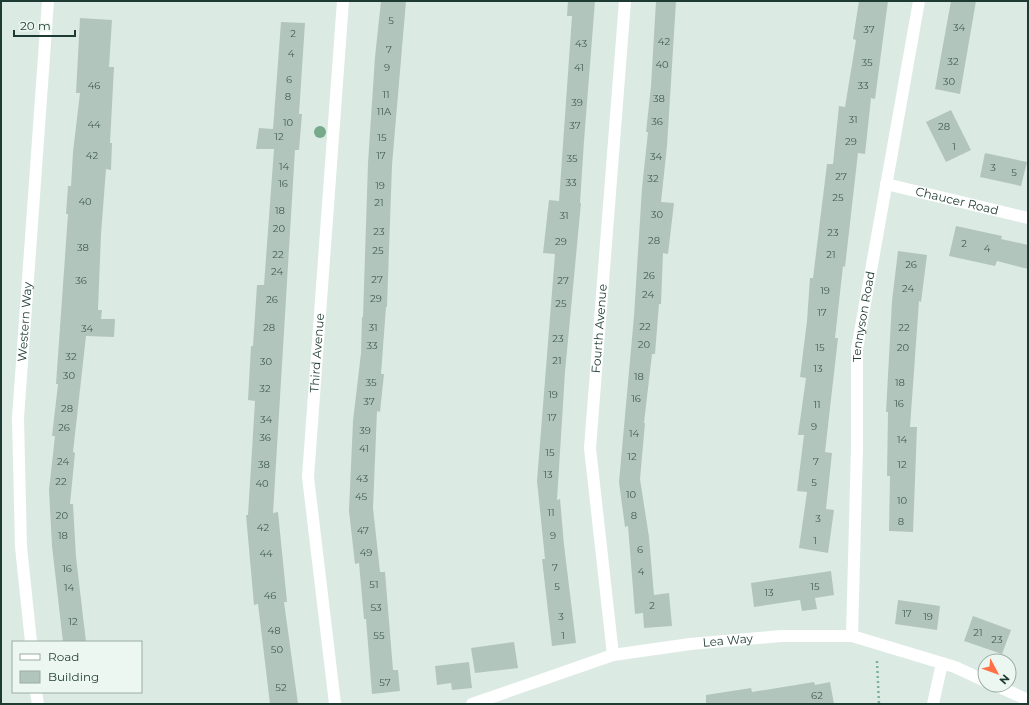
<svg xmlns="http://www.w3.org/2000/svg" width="1029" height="705" viewBox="0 0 1029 705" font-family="Montserrat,sans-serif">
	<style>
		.building { fill: #b2c5bd }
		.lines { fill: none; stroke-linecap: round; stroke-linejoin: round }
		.path { stroke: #7ab19f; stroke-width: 2.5; stroke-dasharray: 2 3; stroke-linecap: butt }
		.minor { stroke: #fff; stroke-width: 12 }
		.tree { fill: #77aa8b }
		.labels { text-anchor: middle; stroke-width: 4; stroke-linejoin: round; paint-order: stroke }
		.number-label { font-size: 10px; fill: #425e55 }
		.street-label { font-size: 12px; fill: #1d3b32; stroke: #edf7f2 }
	</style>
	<rect width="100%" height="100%" fill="#dceae4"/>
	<g class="building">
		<polygon points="381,1 406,1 392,165 387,307 386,307 381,374 384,374 380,412 377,411 373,508 380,572 385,572 393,670 398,670 400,691 372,694 366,619 364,619 359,563 355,564 349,511 353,421 361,353 362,317 363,317 368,163 375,57"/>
		<polygon points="568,1 595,1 584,141 580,203 581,203 565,372 557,500 560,499 564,545 576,643 552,646 542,559 545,559 537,481 555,254 543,253 549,200 559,201 572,16 567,16"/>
		<polygon points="656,1 676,1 667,146 661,202 674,203 668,254 663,253 661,304 659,304 655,354 652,354 644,423 645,423 640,479 649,537 654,595 669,593 672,626 644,628 643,613 635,614 628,526 625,527 619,482 634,316 642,188 648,132 646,132 651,86"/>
		<polygon points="859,1 888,1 875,99 871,98 865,154 858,153 845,267 843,266 835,338 838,338 825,452 832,453 826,509 834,510 828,553 799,548 807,492 797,491 804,435 798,435 806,378 800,377 807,321 810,278 813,278 827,164 833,164 839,106 845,107 856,40 853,39"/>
		<polygon points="951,1 976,1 960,94 935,89"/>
		<polygon points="80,18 112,20 109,67 114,67 110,143 112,143 111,170 106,169 101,234 98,310 102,310 101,319 115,319 114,337 86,336 73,452 75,453 70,504 73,504 76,557 86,642 63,642 52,546 49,490 55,436 52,436 58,384 56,384 68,214 66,214 68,186 71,186 73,152 80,93 76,93"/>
		<polygon points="281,22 305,23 299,114 302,114 299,150 295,150 273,513 278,512 287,602 284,602 298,704 270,704 258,604 254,605 246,515 248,515 255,401 248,400 251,346 253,346 257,285 264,285 274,149 256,149 259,128 273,129"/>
		<polygon points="951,110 971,150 946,162 926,122"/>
		<polygon points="985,153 1027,162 1021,186 980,177"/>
		<polygon points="956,226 1002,236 1001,239 1028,245 1028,269 997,261 995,266 949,256"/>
		<polygon points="898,251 927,255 921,302 919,301 910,427 917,427 913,532 889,531 890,476 887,476 888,412 886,412 892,301"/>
		<polygon points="831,571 834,595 815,598 817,609 802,611 800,600 754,607 751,583"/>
		<polygon points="898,600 940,606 937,630 895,624"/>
		<polygon points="973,616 1011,630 1002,654 964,641"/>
		<polygon points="514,642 518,668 475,673 471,648"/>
		<polygon points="469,662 472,688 452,690 451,683 437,685 435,666"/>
		<polygon points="814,682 815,685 830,682 834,704 706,704 706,695 751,688 752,692"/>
	</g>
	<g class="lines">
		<polyline class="path" points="877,661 879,704"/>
		<g class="minor">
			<path id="s1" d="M886,184l142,34"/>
			<path id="s2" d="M852,636l5,-189v-98l62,-348"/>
			<path id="s3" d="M31,642l-10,-95 -3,-129 30,-417"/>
			<path id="s4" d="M613,655l-23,-207 35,-447"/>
			<polyline points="995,685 1028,700"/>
			<polyline points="36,692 38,704"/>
			<path id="s5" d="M335,704l-27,-227 35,-476"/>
			<path id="s6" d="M472,704l141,-49 77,-11 91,-8h71l103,31 30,14"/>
			<polyline points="933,704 942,663"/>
		</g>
	</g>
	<circle class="tree" cx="320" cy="132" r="6"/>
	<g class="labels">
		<g class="number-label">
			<text x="391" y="24">5</text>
			<text x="959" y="31">34</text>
			<text x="869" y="33">37</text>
			<text x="293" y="37">2</text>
			<text x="664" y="45">42</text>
			<text x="581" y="47">43</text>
			<text x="389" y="53">7</text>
			<text x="291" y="57">4</text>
			<text x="953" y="65">32</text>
			<text x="867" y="66">35</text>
			<text x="662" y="68">40</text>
			<text x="387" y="71">9</text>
			<text x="579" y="71">41</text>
			<text x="289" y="83">6</text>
			<text x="949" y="85">30</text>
			<text x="94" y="89">46</text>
			<text x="863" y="89">33</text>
			<text x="386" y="98">11</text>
			<text x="288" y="100">8</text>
			<text x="659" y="102">38</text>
			<text x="577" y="106">39</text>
			<text x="384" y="115">11A</text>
			<text x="853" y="123">31</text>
			<text x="657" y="125">36</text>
			<text x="288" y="126">10</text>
			<text x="94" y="128">44</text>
			<text x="575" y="129">37</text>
			<text x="944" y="130">28</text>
			<text x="279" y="140">12</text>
			<text x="382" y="141">15</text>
			<text x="851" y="145">29</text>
			<text x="954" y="150">1</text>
			<text x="92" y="159">42</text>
			<text x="381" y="159">17</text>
			<text x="656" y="160">34</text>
			<text x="572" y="162">35</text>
			<text x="284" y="170">14</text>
			<text x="993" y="171">3</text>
			<text x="1014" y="176">5</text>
			<text x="841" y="180">27</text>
			<text x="653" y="182">32</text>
			<text x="571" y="186">33</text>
			<text x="283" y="187">16</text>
			<text x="380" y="189">19</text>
			<text x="838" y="201">25</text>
			<text x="85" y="205">40</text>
			<text x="379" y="206">21</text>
			<text x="280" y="214">18</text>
			<text x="657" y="218">30</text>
			<text x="564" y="219">31</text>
			<text x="279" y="232">20</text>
			<text x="379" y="235">23</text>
			<text x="833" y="236">23</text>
			<text x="654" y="244">28</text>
			<text x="561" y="245">29</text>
			<text x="964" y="247">2</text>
			<text x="83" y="251">38</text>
			<text x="987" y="252">4</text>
			<text x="378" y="254">25</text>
			<text x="278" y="258">22</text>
			<text x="831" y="258">21</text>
			<text x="911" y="268">26</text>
			<text x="277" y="275">24</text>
			<text x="649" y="279">26</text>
			<text x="377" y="283">27</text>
			<text x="81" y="284">36</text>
			<text x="563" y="284">27</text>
			<text x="908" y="292">24</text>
			<text x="825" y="294">19</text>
			<text x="648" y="298">24</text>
			<text x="376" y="302">29</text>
			<text x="272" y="303">26</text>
			<text x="561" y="307">25</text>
			<text x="822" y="316">17</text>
			<text x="645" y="330">22</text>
			<text x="269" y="331">28</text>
			<text x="373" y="331">31</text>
			<text x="904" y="331">22</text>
			<text x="87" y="332">34</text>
			<text x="558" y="342">23</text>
			<text x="644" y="348">20</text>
			<text x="372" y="349">33</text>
			<text x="820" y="351">15</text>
			<text x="903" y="351">20</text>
			<text x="71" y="360">32</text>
			<text x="557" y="364">21</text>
			<text x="266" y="365">30</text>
			<text x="818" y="372">13</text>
			<text x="69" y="379">30</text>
			<text x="639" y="380">18</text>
			<text x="371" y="386">35</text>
			<text x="900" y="386">18</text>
			<text x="265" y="392">32</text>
			<text x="553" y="398">19</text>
			<text x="636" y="402">16</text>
			<text x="369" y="405">37</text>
			<text x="899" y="407">16</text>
			<text x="817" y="408">11</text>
			<text x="67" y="412">28</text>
			<text x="552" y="421">17</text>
			<text x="266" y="423">34</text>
			<text x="814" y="430">9</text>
			<text x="64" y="431">26</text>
			<text x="365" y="434">39</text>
			<text x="634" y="437">14</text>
			<text x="265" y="441">36</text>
			<text x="902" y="443">14</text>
			<text x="364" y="452">41</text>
			<text x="550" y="456">15</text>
			<text x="632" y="460">12</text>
			<text x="63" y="465">24</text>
			<text x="816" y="465">7</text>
			<text x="264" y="468">38</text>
			<text x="902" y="468">12</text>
			<text x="548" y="478">13</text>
			<text x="362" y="482">43</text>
			<text x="61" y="485">22</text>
			<text x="814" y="486">5</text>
			<text x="262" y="487">40</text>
			<text x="631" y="498">10</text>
			<text x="361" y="500">45</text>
			<text x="902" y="504">10</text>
			<text x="551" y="516">11</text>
			<text x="62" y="519">20</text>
			<text x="634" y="519">8</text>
			<text x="818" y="522">3</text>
			<text x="901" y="525">8</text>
			<text x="263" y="531">42</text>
			<text x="363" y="534">47</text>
			<text x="63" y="539">18</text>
			<text x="553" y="539">9</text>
			<text x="815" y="544">1</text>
			<text x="640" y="553">6</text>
			<text x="366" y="556">49</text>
			<text x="266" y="557">44</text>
			<text x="555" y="571">7</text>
			<text x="67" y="572">16</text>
			<text x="641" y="575">4</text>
			<text x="374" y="588">51</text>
			<text x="557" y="590">5</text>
			<text x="815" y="590">15</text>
			<text x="69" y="591">14</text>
			<text x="769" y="596">13</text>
			<text x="270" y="599">46</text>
			<text x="652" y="609">2</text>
			<text x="376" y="611">53</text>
			<text x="907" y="617">17</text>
			<text x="561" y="620">3</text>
			<text x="928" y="620">19</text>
			<text x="73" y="625">12</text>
			<text x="274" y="634">48</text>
			<text x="978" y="636">21</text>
			<text x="379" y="639">55</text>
			<text x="563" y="639">1</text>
			<text x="997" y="643">23</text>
			<text x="277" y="653">50</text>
			<text x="385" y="686">57</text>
			<text x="281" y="691">52</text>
			<text x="817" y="699">62</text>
		</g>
		<g class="street-label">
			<text dy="4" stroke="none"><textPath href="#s1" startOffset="73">Chaucer Road</textPath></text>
			<text dy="4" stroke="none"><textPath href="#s2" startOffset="320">Tennyson Road</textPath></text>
			<text dy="4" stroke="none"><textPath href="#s3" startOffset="321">Western Way</textPath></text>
			<text dy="4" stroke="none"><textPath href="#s4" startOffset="328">Fourth Avenue</textPath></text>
			<text dy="4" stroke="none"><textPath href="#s5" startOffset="353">Third Avenue</textPath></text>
			<text dy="4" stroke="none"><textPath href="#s6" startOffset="265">Lea Way</textPath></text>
		</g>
	</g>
	<rect width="1029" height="705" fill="none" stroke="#1d3b32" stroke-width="4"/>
	<rect x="12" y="641" width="130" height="52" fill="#edf7f2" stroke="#9aaca5"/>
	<rect x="20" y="654" width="20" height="6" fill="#ffffff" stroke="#9aaca5"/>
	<text x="48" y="661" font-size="12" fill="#1d3b32">Road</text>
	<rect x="20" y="671" width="20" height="12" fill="#b2c5bd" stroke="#9aaca5"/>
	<text x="48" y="681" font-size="12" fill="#1d3b32">Building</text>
	<g transform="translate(997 673) rotate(131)"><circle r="19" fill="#edf7f2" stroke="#9aaca5"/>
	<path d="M0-3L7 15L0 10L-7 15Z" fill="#ff7046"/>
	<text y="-6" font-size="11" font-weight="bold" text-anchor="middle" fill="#1d3b32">N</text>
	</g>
	<path d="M14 30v6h61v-6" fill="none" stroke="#1d3b32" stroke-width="2"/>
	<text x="20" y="30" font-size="12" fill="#1d3b32" stroke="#edf7f2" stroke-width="3" paint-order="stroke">20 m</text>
</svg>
